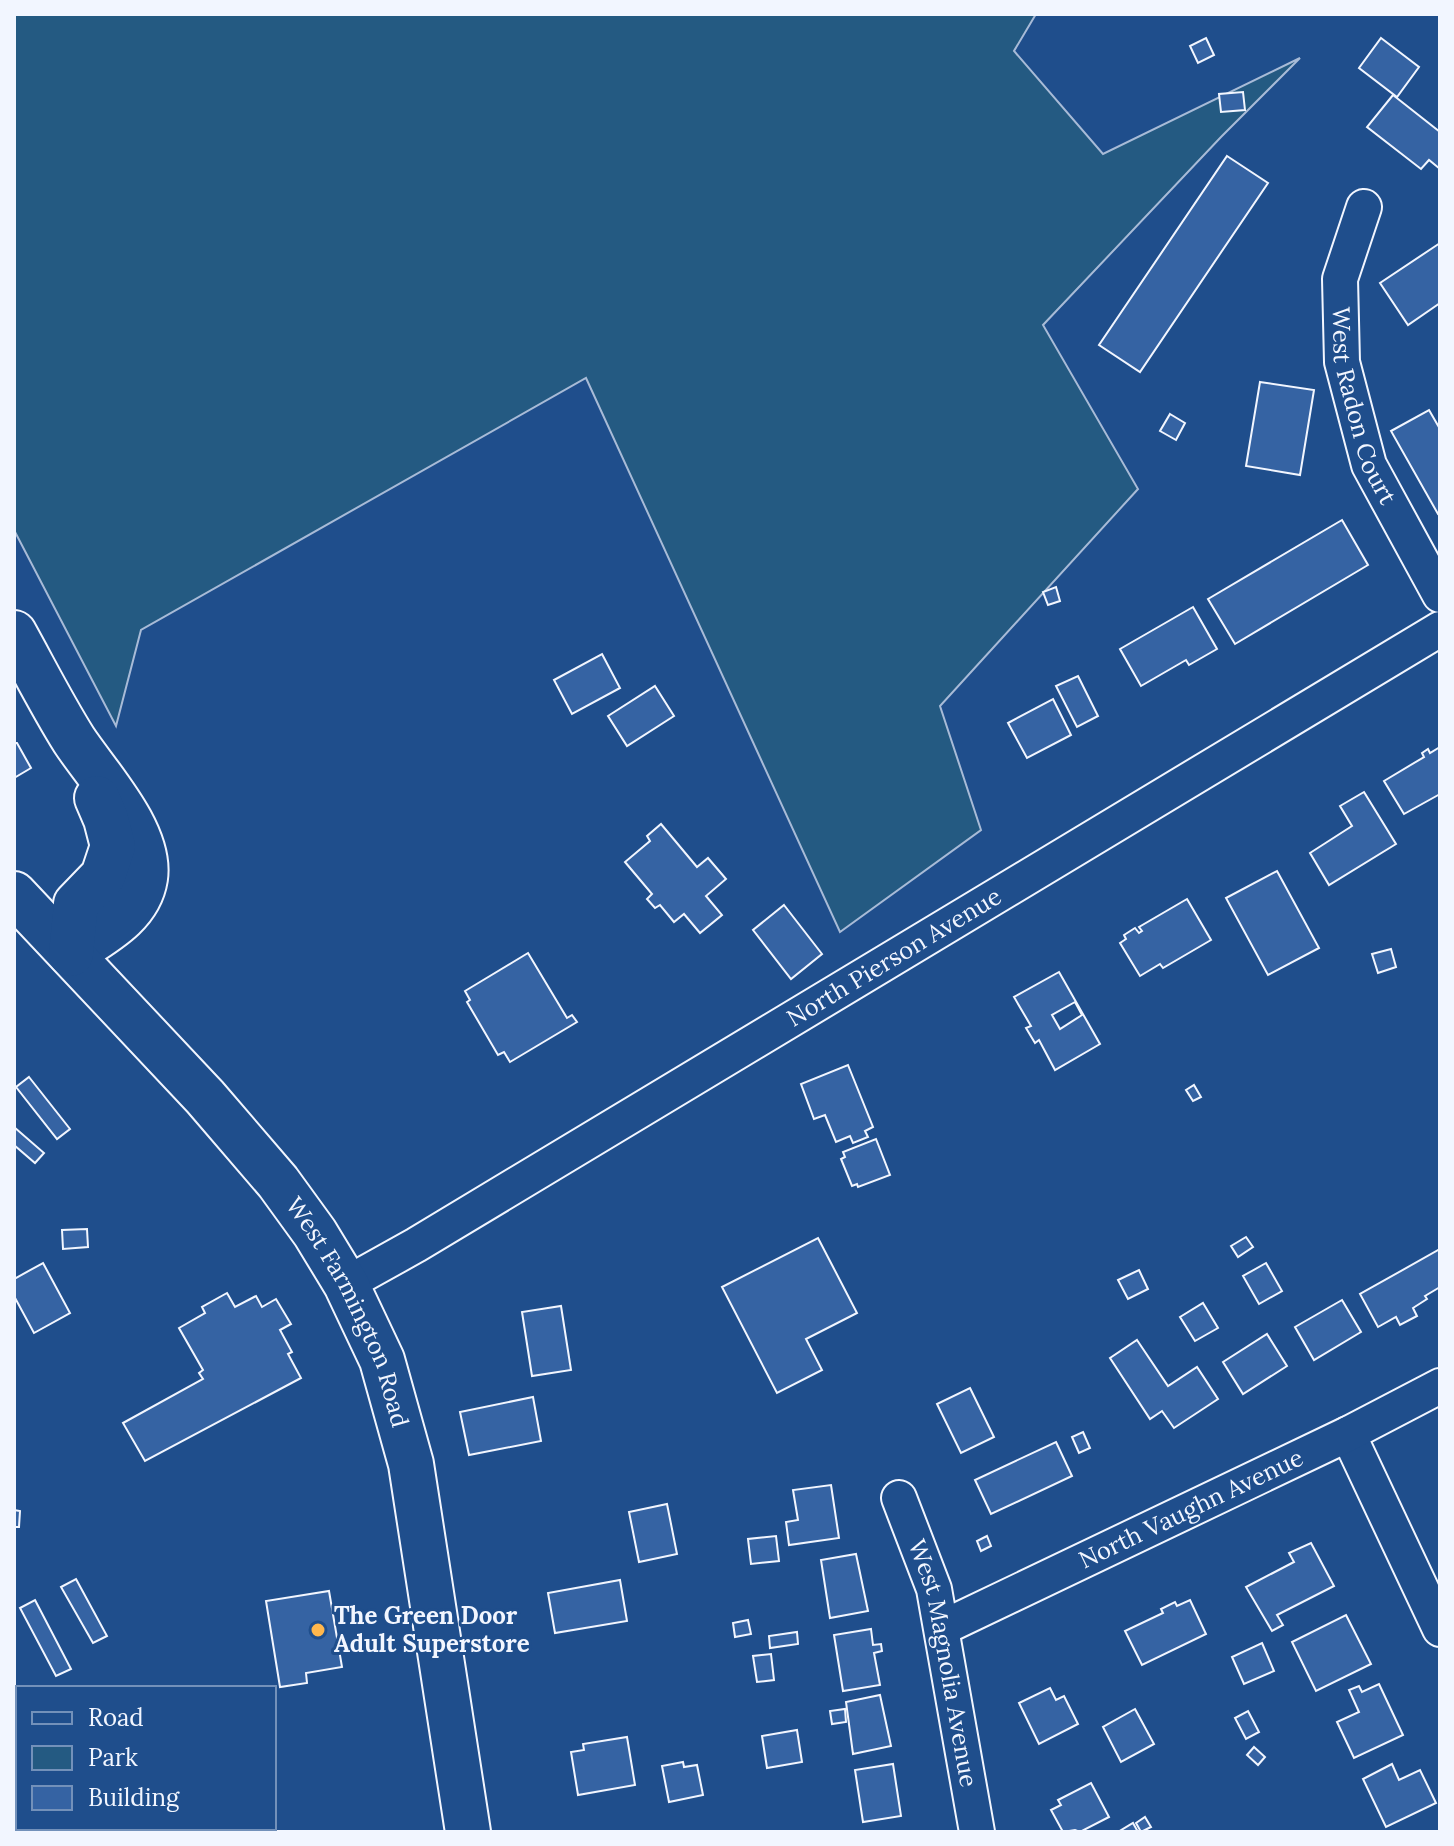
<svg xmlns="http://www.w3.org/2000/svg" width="1454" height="1846" viewBox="0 0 1454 1846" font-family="Lora,serif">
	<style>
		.green { fill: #245a82; stroke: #a8bbd7; stroke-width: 2 }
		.building { fill: #3563a3; stroke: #f2f6ff; stroke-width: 2; fill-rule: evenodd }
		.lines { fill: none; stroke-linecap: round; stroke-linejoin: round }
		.minor-casing { stroke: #f2f6ff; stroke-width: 38 }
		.major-casing { stroke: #f2f6ff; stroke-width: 48 }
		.minor { stroke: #1f4e8c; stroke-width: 34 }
		.major { stroke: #1f4e8c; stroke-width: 44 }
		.poi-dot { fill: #ffb74d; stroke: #1f4e8c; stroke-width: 3 }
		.labels { text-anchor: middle; stroke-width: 6; stroke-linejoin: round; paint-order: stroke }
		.street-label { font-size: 24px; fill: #f2f6ff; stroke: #1f4e8c }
		.poi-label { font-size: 24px; font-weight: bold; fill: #f2f6ff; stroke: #1f4e8c; text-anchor: start }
	</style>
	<rect width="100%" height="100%" fill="#1f4e8c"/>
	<polygon class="green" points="14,14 1036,14 1014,51 1103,154 1300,58 1221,137 1043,325 1138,489 940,706 981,830 840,932 586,378 141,630 116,726 14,530"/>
	<g class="building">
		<polygon points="1206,38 1214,55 1198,63 1190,46"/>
		<polygon points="1381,38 1419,67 1397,97 1359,68"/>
		<polygon points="1243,92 1245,110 1221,112 1219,94"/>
		<polygon points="1393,95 1440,132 1440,169 1429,160 1421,169 1367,127"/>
		<polygon points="1227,156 1268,183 1140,372 1099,345"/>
		<polygon points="1440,243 1440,303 1408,325 1380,283"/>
		<polygon points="1260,382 1314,390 1300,475 1246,466"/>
		<polygon points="1429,410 1440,429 1440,513 1438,514 1391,431"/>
		<polygon points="1170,414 1185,423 1176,440 1160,431"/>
		<polygon points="1342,520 1368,565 1235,644 1208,599"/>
		<polygon points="1056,587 1060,601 1048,605 1043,592"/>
		<polygon points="1193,607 1217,649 1189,665 1186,660 1141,686 1120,649"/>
		<polygon points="602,654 620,688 572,714 554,680"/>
		<polygon points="1078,676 1098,716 1077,727 1056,686"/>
		<polygon points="655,686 674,716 627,746 608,716"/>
		<polygon points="1053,699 1071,735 1027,758 1008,723"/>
		<polygon points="14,743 17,743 31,768 14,778"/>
		<polygon points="1440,747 1440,794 1404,814 1384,781 1424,757 1422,753 1428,749 1430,753"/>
		<polygon points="1364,792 1396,844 1329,885 1310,853 1352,826 1340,806"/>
		<polygon points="661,824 697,867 708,858 726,879 706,896 722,915 700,933 684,914 674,922 660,905 655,908 647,899 652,894 625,862 650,841 647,836"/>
		<polygon points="1277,871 1319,948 1268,975 1226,898"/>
		<polygon points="1187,899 1211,940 1163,968 1160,964 1140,976 1120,943 1126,939 1124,935 1135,928 1139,933 1142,931 1139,927"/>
		<polygon points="784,905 822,954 791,979 753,930"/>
		<polygon points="1391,949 1396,967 1378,973 1372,954"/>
		<polygon points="528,953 567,1018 572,1015 577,1022 510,1062 504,1052 498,1055 467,1002 470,1000 465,991"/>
		<path d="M1059,972l41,72 -45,26 -16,-30 -4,3 -9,-15 5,-2 -17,-29zM1075,1002l7,13 -22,14 -8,-14z"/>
		<polygon points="848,1065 873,1127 865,1131 868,1137 853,1143 850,1136 836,1142 825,1115 814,1119 801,1084"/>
		<polygon points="29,1077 70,1129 57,1139 16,1087"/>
		<polygon points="1194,1085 1201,1097 1193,1101 1186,1090"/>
		<polygon points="14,1127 44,1153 35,1163 14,1145"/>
		<polygon points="876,1139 890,1175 858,1187 857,1184 852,1186 841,1159 845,1157 843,1152"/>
		<polygon points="87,1229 88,1247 63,1249 62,1230"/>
		<polygon points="1246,1237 1253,1247 1238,1257 1231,1246"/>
		<polygon points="818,1238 857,1313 806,1339 822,1370 777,1393 722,1287"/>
		<polygon points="1440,1249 1440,1287 1425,1296 1427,1299 1413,1308 1417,1316 1400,1325 1396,1317 1378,1327 1360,1294"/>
		<polygon points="43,1263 70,1313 34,1333 14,1296 14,1279"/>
		<polygon points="1266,1263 1282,1291 1259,1304 1243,1276"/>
		<polygon points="1139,1270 1148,1289 1128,1299 1118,1280"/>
		<polygon points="227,1293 235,1307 256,1296 262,1307 276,1299 291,1324 280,1330 292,1352 288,1354 301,1378 145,1461 123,1423 203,1379 199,1373 203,1370 179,1328 205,1313 202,1307"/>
		<polygon points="1342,1300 1361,1332 1314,1360 1295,1327"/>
		<polygon points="1203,1303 1218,1328 1195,1341 1180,1317"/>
		<polygon points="561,1306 571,1370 532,1376 522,1312"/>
		<polygon points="1267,1334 1287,1366 1243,1394 1223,1362"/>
		<polygon points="1137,1340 1168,1386 1197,1367 1218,1399 1174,1428 1162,1411 1150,1419 1110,1358"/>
		<polygon points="970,1388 994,1437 961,1453 937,1404"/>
		<polygon points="533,1397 541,1441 469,1455 460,1412"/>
		<polygon points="1083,1432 1090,1448 1079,1453 1072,1437"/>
		<polygon points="1056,1442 1072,1476 991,1514 975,1480"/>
		<polygon points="831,1485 839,1538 789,1545 786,1522 798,1520 793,1490"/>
		<polygon points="667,1504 677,1554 639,1562 629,1512"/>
		<polygon points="14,1510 20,1511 19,1527 14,1527"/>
		<polygon points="776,1536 779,1561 751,1564 748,1539"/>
		<polygon points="987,1536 991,1546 981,1551 977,1541"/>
		<polygon points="1311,1543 1334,1586 1277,1615 1283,1625 1272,1631 1246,1587 1294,1562 1289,1553"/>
		<polygon points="856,1554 868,1611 830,1618 821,1560"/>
		<polygon points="76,1579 107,1636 93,1643 61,1587"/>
		<polygon points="620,1580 627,1621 555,1633 548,1593"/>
		<polygon points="329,1591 342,1667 306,1673 307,1683 280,1687 266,1601"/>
		<polygon points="35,1600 71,1669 56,1676 20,1608"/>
		<polygon points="1190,1600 1206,1634 1142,1665 1125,1631 1163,1613 1161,1609 1175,1602 1177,1606"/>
		<polygon points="1346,1615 1371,1664 1316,1691 1292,1642"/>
		<polygon points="748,1620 751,1634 735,1637 733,1623"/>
		<polygon points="871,1629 873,1645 881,1644 882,1651 874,1653 880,1685 843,1691 834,1635"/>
		<polygon points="797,1632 798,1644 770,1648 769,1636"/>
		<polygon points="1262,1643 1274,1671 1244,1684 1232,1657"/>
		<polygon points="771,1654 774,1680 757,1682 753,1656"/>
		<polygon points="1379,1684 1403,1735 1354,1758 1337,1722 1359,1712 1349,1690 1359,1686 1362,1692"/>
		<polygon points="1050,1688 1056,1700 1064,1696 1078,1724 1039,1744 1019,1703"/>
		<polygon points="880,1695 891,1746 853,1754 846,1702"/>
		<polygon points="845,1709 846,1722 832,1724 830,1711"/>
		<polygon points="1135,1709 1154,1744 1121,1762 1103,1727"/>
		<polygon points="1248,1711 1259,1732 1246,1739 1235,1718"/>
		<polygon points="797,1730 802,1762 767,1768 762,1736"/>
		<polygon points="627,1737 635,1785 578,1795 571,1752 584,1750 583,1744"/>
		<polygon points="1254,1747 1265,1757 1258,1765 1247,1755"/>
		<polygon points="683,1762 684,1767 697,1765 703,1795 669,1802 662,1766"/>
		<polygon points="893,1764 901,1816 863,1822 855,1770"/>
		<polygon points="1392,1764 1399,1780 1420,1770 1436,1803 1386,1827 1363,1779"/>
		<polygon points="1091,1783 1109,1817 1080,1832 1075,1830 1063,1832 1051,1810 1061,1805 1058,1800"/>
		<polygon points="1145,1817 1151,1827 1141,1832 1136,1823"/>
		<polygon points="1133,1823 1138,1832 1118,1832"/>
		<polygon points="35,1828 193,1828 195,1832 28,1832"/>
	</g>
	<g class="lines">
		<g class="minor-casing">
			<g id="minor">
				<path id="s1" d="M1364,207l-24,72 2,83 27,103 71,130"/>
				<path id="s2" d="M346,1284l70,-39 1024,-616"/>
				<polyline points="1348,1434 1440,1629"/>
				<path id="s3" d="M899,1498l35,91 43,243"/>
				<path id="s4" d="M942,1628l406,-194 92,-48"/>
			</g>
		</g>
		<g class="major-casing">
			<g id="major">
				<path d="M14,633c20,36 38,72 60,107 23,35 78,93 71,138 -6,38 -44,56 -74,76"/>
				<path id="s5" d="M14,894l191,203 73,85 37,51 31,51 36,76 29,104 57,368"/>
				<polyline points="71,954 76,904 103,876 113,846 106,819 97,798"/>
			</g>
		</g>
		<use href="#minor" class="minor"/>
		<use href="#major" class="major"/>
	</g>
	<circle class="poi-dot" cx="318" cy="1630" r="8"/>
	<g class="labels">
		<g class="street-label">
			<text dy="8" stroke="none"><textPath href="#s1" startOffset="206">West Radon Court</textPath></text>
			<text dy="8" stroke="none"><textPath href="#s2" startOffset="638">North Pierson Avenue</textPath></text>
			<text dy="8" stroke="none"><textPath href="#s5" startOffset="540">West Farmington Road</textPath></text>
			<text dy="8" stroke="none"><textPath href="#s4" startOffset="276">North Vaughn Avenue</textPath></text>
			<text dy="8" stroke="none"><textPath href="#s3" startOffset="172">West Magnolia Avenue</textPath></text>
		</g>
		<g class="poi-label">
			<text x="334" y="1624">The Green Door<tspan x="334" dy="28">Adult Superstore</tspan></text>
		</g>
	</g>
	<rect width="1454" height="1846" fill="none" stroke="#f2f6ff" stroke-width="32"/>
	<rect x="16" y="1686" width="260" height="144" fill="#1f4e8c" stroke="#7391ba" stroke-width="2"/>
	<rect x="32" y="1712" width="40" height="12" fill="#1f4e8c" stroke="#7391ba" stroke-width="2"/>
	<text x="88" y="1726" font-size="24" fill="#f2f6ff">Road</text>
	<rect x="32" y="1746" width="40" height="24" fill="#245a82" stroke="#7391ba" stroke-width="2"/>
	<text x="88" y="1766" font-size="24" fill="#f2f6ff">Park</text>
	<rect x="32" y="1786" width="40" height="24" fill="#3563a3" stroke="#7391ba" stroke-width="2"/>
	<text x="88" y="1806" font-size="24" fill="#f2f6ff">Building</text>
</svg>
